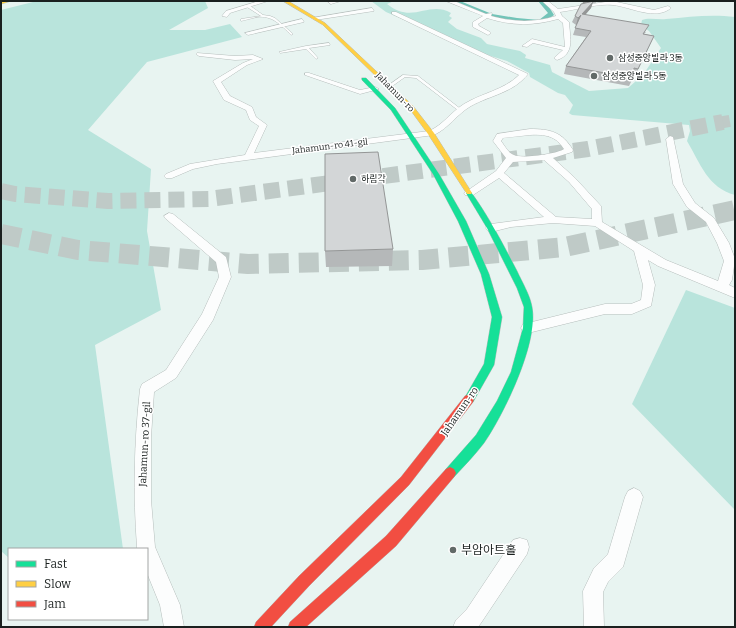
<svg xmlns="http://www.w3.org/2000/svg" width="736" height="628" viewBox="0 0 736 628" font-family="Bitter,'Noto Sans KR',serif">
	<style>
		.green { fill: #b9e4dc }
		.water { fill: #72c4b8 }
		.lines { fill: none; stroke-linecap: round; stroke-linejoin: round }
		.highway-tunnel-far2 { stroke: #bfcac7; stroke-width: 12; stroke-dasharray: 12 6; stroke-linecap: butt }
		.highway-tunnel-far1 { stroke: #bfcac7; stroke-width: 16; stroke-dasharray: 16 8; stroke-linecap: butt }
		.highway-tunnel { stroke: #bfcac7; stroke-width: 20; stroke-dasharray: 20 10; stroke-linecap: butt }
		.lane-casing { stroke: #b6bebc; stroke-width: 1 }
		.street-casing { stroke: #b6bebc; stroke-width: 1 }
		.fast-casing { stroke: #b6bebc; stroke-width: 1 }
		.slow-casing { stroke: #b6bebc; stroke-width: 1 }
		.jam-casing { stroke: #b6bebc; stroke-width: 1 }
		.lane { fill: #fcfdfd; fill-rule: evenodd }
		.street { fill: #fcfdfd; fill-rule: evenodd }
		.fast { fill: #16e098; fill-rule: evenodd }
		.slow { fill: #ffcf43; fill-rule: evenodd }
		.jam { fill: #f24e42; fill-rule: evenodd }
		.wall { fill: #b5b8b9 }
		.shaded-wall { fill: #949696 }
		.building { fill: #d3d6d7; stroke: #949696 }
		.poi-dot { fill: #626a68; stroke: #fff; stroke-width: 1.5 }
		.labels { text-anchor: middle; stroke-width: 3; stroke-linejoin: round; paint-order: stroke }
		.far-poi-label { font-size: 9px; fill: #1a201f; stroke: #fff; text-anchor: start }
		.far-street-label { font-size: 9px; fill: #1a201f; stroke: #fff }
		.street-label { font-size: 10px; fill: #1a201f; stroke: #fff }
		.near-poi-label { font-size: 12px; fill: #1a201f; stroke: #fff; text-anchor: start }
	</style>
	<rect width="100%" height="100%" fill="#e8f4f1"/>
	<g class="green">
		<polygon points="37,1 205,1 208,8 169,30 205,30 230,24 242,37 147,62 88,130 151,169 147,231 161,310 95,345 123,549 9,549 9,558 1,551 1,10"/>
		<path d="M371,1h23l-7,3c26,21 41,-4 64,9l-2,3 3,2 -4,4 9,7 24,9 6,6 33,7 6,4 -1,3 25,7 2,7 37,19 39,-3 15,-13 18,-27 -12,-17 -8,-6 1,-5c7,-3 16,0 24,-1 24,-2 45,-5 69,-2v178c-27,-7 -35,-32 -48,-54l3,-10 -1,-6 -117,-10 -3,-2 4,-8 -8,-10 -7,-2 -28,-16 -1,-4 -22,-12 -26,-8 -95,-41z"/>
		<polygon points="686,290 735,308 735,510 632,404"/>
	</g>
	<path class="water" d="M453,1h7l32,13 25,4 22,2 9,-7 -10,-12h5l6,6 5,8c-24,20 -77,-3 -101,-14z"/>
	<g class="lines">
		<polyline class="highway-tunnel-far2" points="718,123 735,120"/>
		<polyline class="highway-tunnel-far1" points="1,191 15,194 108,201 209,199 588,149 723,122"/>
		<polyline class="highway-tunnel" points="1,234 78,250 248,264 422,260 565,247 735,210"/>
		<g class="lane-casing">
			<g id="lane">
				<polygon points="327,1 331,2 341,1 331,4"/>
				<path d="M247,5h2l14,10 7,1 5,2 18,16 -2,1c-10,-10 -19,-20 -34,-18 -5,1 -11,3 -16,4v-2l20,-3 -14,-9z"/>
				<polygon points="329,43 330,45 309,48 318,58 316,59 306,49 280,53 279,52 306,46"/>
				<polygon points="403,75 418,76 462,110 459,111 416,78 405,77 391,87 389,87 389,85"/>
			</g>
		</g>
		<g class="street-casing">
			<g id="street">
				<polygon points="259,1 268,1 230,13 227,17 222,16 226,11"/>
				<path d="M446,1h8l32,13 6,-1 -1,3c23,6 42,7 65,0l-2,-4 -12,-11h6l10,8 54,-8 42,9 14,-4 3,2c-16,13 -40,-1 -58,-3 -14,-2 -38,5 -53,7l2,4 7,6c1,16 6,32 -12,38l-3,-2 9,-8 -30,-7 -6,4 -5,-1 10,-7 33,8 -2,-24 -5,-4c-25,7 -46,7 -71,-1l-9,6 1,2 11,6 1,1 -3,2 -15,-8v-5l10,-6z"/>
				<polygon points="372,8 374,11 315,20 312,18"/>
				<path d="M392,12h4l132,62c-15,19 -37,21 -57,32 -14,8 -22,22 -37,29l-217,29 -24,5 -21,9h-6l-2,-2 2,-2 24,-10 55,-9 14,-29 -9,-6 -4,-10 -22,-10 -11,-19 30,-18 10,-4 -18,1 -36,-4 -3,-2 1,-1 38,3 18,-1 10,4 -16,6 -26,17 9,14 22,11 4,10 11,8 -13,28 175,-22c14,-6 22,-19 35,-27 18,-11 40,-14 55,-29l-127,-61z"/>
				<polygon points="302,19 304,22 248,35 245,33"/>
				<polygon points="305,73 309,73 360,90 375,87 379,89 360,94 305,75"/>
				<path d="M530,129c21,0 32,3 43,21l-1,2 -19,6 22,20 26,28 1,16 64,38 52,21 6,-20 -7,-18 -11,-21 -19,-15 -14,-23 -7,-45 4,-3 3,1 10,47 12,19 19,15 15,25 6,16 -3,21 -3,5 6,3v10l-77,-32 -10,-6 7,25 -4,21 -19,8h-27l-77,19 -5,-1 -2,-4 2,-4 5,-1 77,-19h26l10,-4 2,-15 -9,-34 -39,-25 -42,-3 -42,4 -20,5 -4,-2 -1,-2 1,-2 4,-2 53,-7 -45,-39 -26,17h-8l-1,-2 32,-22 10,-13 -13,-17 4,-7zM530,135c15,-1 26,1 34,14 -7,5 -43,10 -50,6 -6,-2 -9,-9 -13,-14l2,-3zM544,160l25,22 23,27v10l-36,-2 -52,-44 9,-11z"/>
				<path d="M169,213l4,1 53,43 5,20 -18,43 -37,58 -22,14 -3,45v63l4,47 25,58 4,22h-20l-4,-22 -13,-32v-24h-10v-2c-4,-53 -3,-105 3,-158l2,-5 24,-14 36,-56 17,-37 -3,-15 -51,-44 -1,-2z"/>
				<polygon points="634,488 640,491 643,497 623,567 608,582 603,592 604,627 584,627 583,591 594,568 608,554 625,497 628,491"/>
				<polygon points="520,538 527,540 529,547 527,554 481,623 478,627 453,627 456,620 467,609 513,540"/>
			</g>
		</g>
		<g class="fast-casing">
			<g id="fast">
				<polygon points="362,78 366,78 395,108 439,174 466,221 489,274 502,317 494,365 473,402 469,404 465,402 464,399 484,364 492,317 481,274 458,221 433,174 391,110 362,80"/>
				<path d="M469,191l2,1c18,25 32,52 46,79 5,11 13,24 15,36 7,35 -28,107 -48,136 -9,12 -20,23 -30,34l-4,2 -4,-2 -2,-4 2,-4 30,-34 21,-34 14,-29 12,-44 1,-21 -7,-19 -30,-60 -21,-35z"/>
			</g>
		</g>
		<g class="slow-casing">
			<g id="slow">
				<polygon points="5,1 11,1 1,4 1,2"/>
				<polygon points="283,1 288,1 325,23 413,106 434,133 472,193 471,194 467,194 428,134 409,108 323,25"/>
			</g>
		</g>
		<g class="jam-casing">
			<g id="jam">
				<polygon points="469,394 473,396 474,399 473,402 409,485 309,586 271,627 254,627 256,622 299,576 401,477 465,396"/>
				<polygon points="450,467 454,469 456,473 454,477 396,546 306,627 288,627 290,622 386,536 446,469"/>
			</g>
		</g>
		<use href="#lane" class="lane"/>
		<use href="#street" class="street"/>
		<use href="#fast" class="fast"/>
		<use href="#slow" class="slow"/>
		<use href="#jam" class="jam"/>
	</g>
	<g class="wall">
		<polygon points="593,2 591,8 585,15 646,32 644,34 654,36 635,76 633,76 633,78 629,86 564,74 566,66 586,37 573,35 577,23 576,25 572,22 575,16 583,3 597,2"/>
		<polygon points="393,249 392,266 326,267 325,251"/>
	</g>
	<g class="shaded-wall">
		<polygon points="583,1 598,1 597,2 593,2 591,8 580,21"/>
		<polygon points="581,15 579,21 576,25 578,18"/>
	</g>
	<g class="building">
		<polygon points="594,1 582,14 649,25 643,34 654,36 638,69 634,68 633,78 566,66 591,31 575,28 581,15 578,18 575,16 581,4"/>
		<polygon points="378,152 393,249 325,251 325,154"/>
	</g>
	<g class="poi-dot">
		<circle cx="610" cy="58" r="4"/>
		<circle cx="594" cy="76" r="4"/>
		<circle cx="353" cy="179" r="4"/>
		<circle cx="453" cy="550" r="4"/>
	</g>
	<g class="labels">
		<g class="far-poi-label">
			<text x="618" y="61">삼성중앙빌라 3동</text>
			<text x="602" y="79">삼성중앙빌라 5동</text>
			<text x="361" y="182">하림각</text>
		</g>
		<g class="far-street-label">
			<text transform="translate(395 92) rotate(46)" y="3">Jahamun-ro</text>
			<text transform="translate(330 146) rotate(-7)" y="3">Jahamun-ro 41-gil</text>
		</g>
		<g class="street-label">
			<text transform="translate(459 411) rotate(-55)" y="4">Jahamun-ro</text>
			<text transform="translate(144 444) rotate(-87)" y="4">Jahamun-ro 37-gil</text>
		</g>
		<g class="near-poi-label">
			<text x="461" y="554">부암아트홀</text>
		</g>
	</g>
	<rect width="736" height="628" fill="none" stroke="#1a201f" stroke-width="4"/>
	<rect x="8" y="548" width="140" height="72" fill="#ffffff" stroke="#a3a6a5"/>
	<rect x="16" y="561" width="20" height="6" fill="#16e098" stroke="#a3a6a5"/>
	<text x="44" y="568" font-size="12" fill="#1a201f">Fast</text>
	<rect x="16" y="581" width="20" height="6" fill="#ffcf43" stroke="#a3a6a5"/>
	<text x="44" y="588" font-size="12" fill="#1a201f">Slow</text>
	<rect x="16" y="601" width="20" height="6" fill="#f24e42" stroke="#a3a6a5"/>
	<text x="44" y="608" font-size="12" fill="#1a201f">Jam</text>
</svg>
